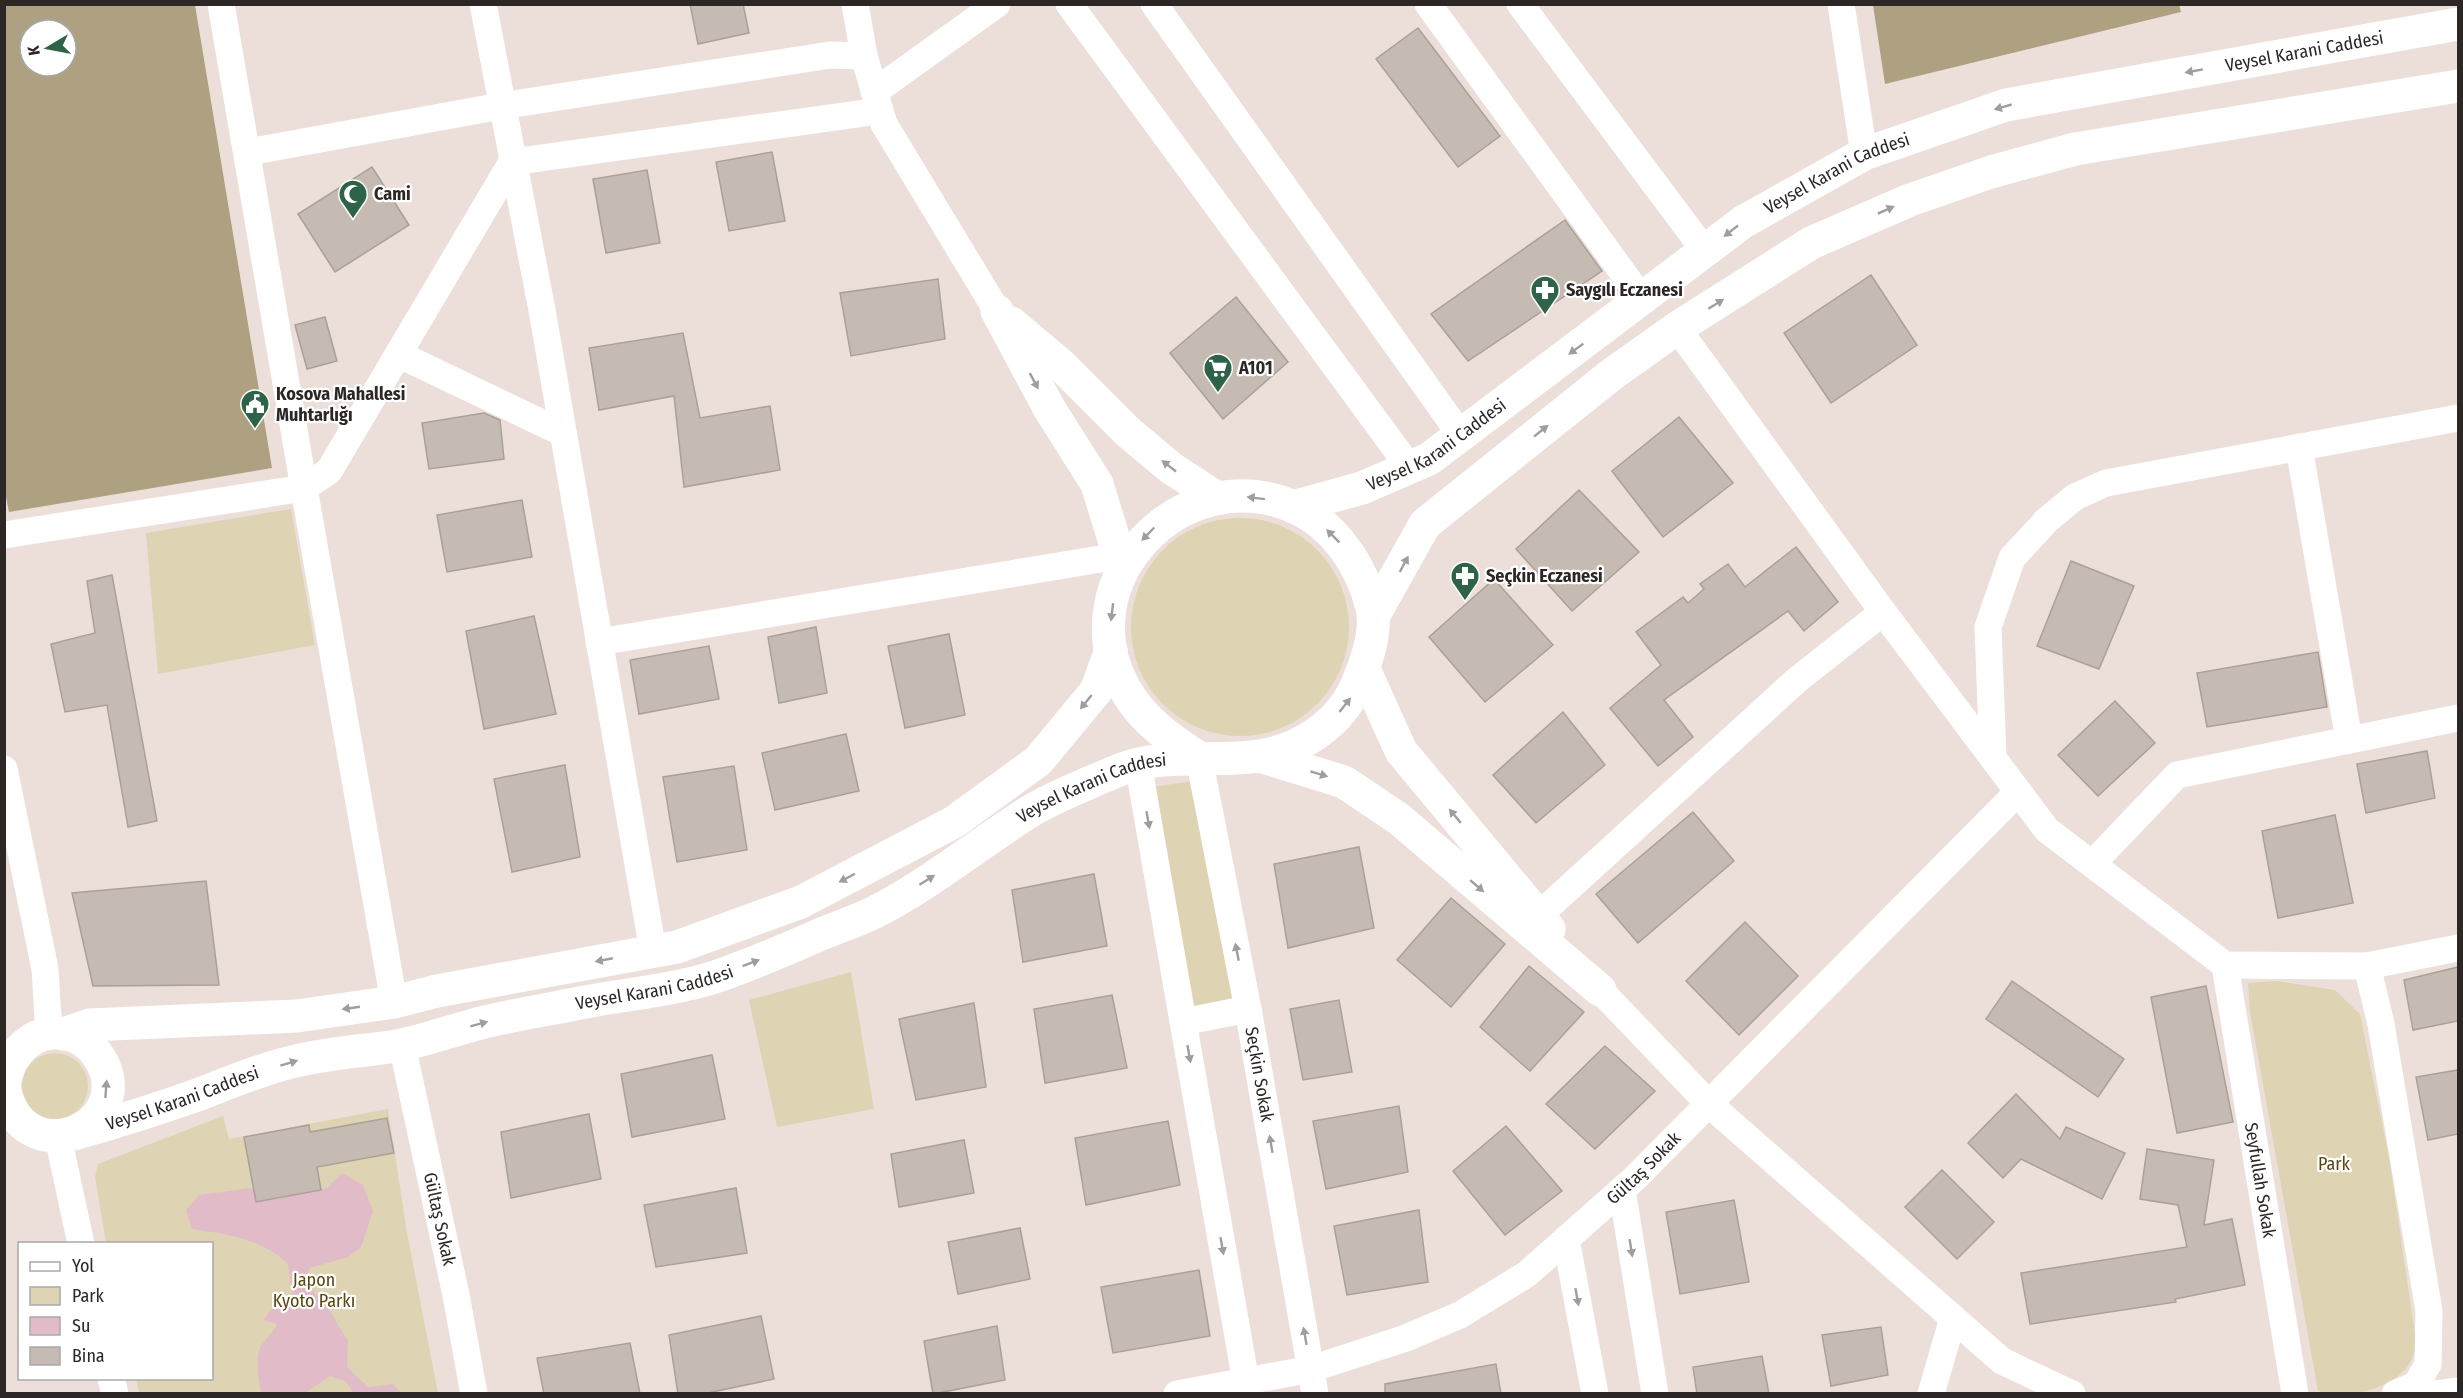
<svg xmlns="http://www.w3.org/2000/svg" width="2463" height="1398" viewBox="0 0 2463 1398" font-family="'Fira Sans Condensed',sans-serif">
	<style>
		.green { fill: #ded3b3 }
		.forest { fill: #ada182; fill-rule: evenodd }
		.water { fill: #e1bcc8 }
		.building { fill: #c5bbb3; stroke: #a9a198; stroke-width: 1.5 }
		.lines { fill: none; stroke-linecap: round; stroke-linejoin: round }
		.minor { stroke: #fff; stroke-width: 27 }
		.major { stroke: #fff; stroke-width: 33 }
		.oneway { fill: #a09e9d }
		.labels { text-anchor: middle; stroke-width: 4.5; stroke-linejoin: round; paint-order: stroke }
		.street-label { font-size: 18px; fill: #2c2725; stroke: #fff }
		.poi-label { font-size: 18px; font-weight: bold; fill: #2c2725; stroke: #fff; text-anchor: start }
		.park-label { font-size: 18px; fill: #5a470f; stroke: #fff }
	</style>
	<rect width="100%" height="100%" fill="#ecdfda"/>
	<g class="green">
		<polygon points="291,509 315,645 158,674 146,533"/>
		<circle cx="1240" cy="627" r="109"/>
		<polygon points="1199,780 1236,1001 1187,1010 1146,788"/>
		<polygon points="851,972 874,1109 777,1127 749,1000"/>
		<path d="M2276,981l59,9 25,24 29,143 28,191c-4,7 -8,19 -14,24 -22,20 -57,26 -85,19l-68,-379 -2,-29z"/>
		<circle cx="55" cy="1086" r="33"/>
		<polygon points="388,1109 407,1233 438,1393 139,1393 136,1379 212,1378 212,1244 106,1243 95,1177 98,1164 223,1116 229,1139"/>
	</g>
	<g class="forest">
		<polygon points="2179,4 2181,12 1885,84 1873,5"/>
		<path d="M4,5h191l77,463 -263,44 -5,-25zM30,30h36v36h-36z"/>
	</g>
	<path class="water" d="M342,1173l21,12 10,26 -12,36 -13,10 -38,11 -7,13 23,24 22,36 -1,26 21,20 24,-3 10,9h-48l-9,-12 -15,-5 -25,17h-44c-2,-13 -6,-31 -1,-45 4,-8 13,-15 17,-24l-14,-4 10,-13 20,-7 -5,-36c-26,-25 -61,-30 -96,-35l-6,-19 13,-15 52,-7 19,12 57,-12z"/>
	<g class="building">
		<polygon points="690,4 743,4 749,33 698,44"/>
		<polygon points="1418,28 1500,136 1458,167 1376,59"/>
		<polygon points="772,152 785,221 729,231 716,162"/>
		<polygon points="372,167 409,225 335,272 298,214"/>
		<polygon points="647,170 660,243 606,253 593,179"/>
		<polygon points="1565,220 1602,271 1468,361 1431,314"/>
		<polygon points="1871,275 1917,345 1831,403 1784,333"/>
		<polygon points="938,279 945,339 851,356 840,293"/>
		<polygon points="1236,297 1288,362 1223,419 1170,353"/>
		<polygon points="325,317 337,361 307,369 295,325"/>
		<polygon points="683,333 700,418 770,406 780,470 684,487 674,396 599,410 589,348"/>
		<polygon points="484,413 500,420 504,459 429,469 422,423"/>
		<polygon points="1679,417 1733,483 1663,537 1612,471"/>
		<polygon points="1579,490 1639,552 1572,611 1516,549"/>
		<polygon points="522,500 532,557 447,572 437,515"/>
		<polygon points="1796,547 1838,602 1804,631 1788,611 1664,700 1693,737 1658,766 1610,708 1661,665 1636,632 1683,597 1688,603 1704,589 1700,584 1728,564 1745,587"/>
		<polygon points="2071,561 2134,586 2099,669 2037,646"/>
		<polygon points="112,575 157,821 128,827 107,705 65,712 51,644 95,633 87,581"/>
		<polygon points="1494,579 1553,645 1485,702 1429,637"/>
		<polygon points="534,616 556,714 484,729 466,631"/>
		<polygon points="816,627 827,693 779,703 768,637"/>
		<polygon points="949,634 965,715 905,728 888,646"/>
		<polygon points="709,646 719,699 639,714 630,660"/>
		<polygon points="2318,652 2327,707 2207,727 2197,673"/>
		<polygon points="2115,701 2155,743 2098,796 2058,755"/>
		<polygon points="1563,712 1605,765 1536,823 1493,775"/>
		<polygon points="846,734 859,791 775,810 762,753"/>
		<polygon points="2427,751 2435,798 2366,813 2357,764"/>
		<polygon points="565,765 580,857 512,872 494,779"/>
		<polygon points="734,766 747,850 677,862 663,777"/>
		<polygon points="1693,812 1734,861 1638,943 1596,894"/>
		<polygon points="2335,815 2353,903 2278,918 2262,831"/>
		<polygon points="1359,847 1374,928 1288,948 1274,864"/>
		<polygon points="1094,874 1107,946 1023,962 1012,890"/>
		<polygon points="206,881 219,985 93,986 72,893"/>
		<polygon points="1451,898 1505,944 1451,1007 1397,960"/>
		<polygon points="1745,922 1798,976 1739,1035 1686,981"/>
		<polygon points="1529,966 1584,1012 1530,1071 1480,1027"/>
		<polygon points="2458,967 2458,1021 2413,1030 2404,980"/>
		<polygon points="2012,981 2124,1059 2098,1097 1986,1019"/>
		<polygon points="2206,986 2233,1122 2177,1133 2151,997"/>
		<polygon points="1112,995 1127,1068 1045,1083 1034,1009"/>
		<polygon points="1339,1000 1352,1072 1303,1080 1290,1009"/>
		<polygon points="974,1003 986,1087 916,1100 899,1019"/>
		<polygon points="1605,1046 1655,1091 1595,1149 1546,1104"/>
		<polygon points="712,1055 725,1119 632,1137 621,1074"/>
		<polygon points="2458,1070 2458,1134 2428,1140 2416,1077"/>
		<polygon points="2016,1094 2060,1139 2066,1127 2125,1153 2102,1199 2021,1159 2003,1178 1968,1143"/>
		<polygon points="1399,1106 1408,1172 1326,1189 1313,1121"/>
		<polygon points="589,1114 601,1179 511,1198 501,1132"/>
		<polygon points="387,1118 394,1153 317,1167 321,1190 256,1202 244,1137 309,1125 310,1132"/>
		<polygon points="1168,1121 1180,1185 1086,1205 1075,1138"/>
		<polygon points="1506,1126 1562,1191 1505,1235 1453,1171"/>
		<polygon points="964,1140 974,1193 899,1207 891,1154"/>
		<polygon points="2147,1149 2214,1160 2204,1225 2232,1219 2245,1285 2175,1299 2176,1302 2030,1324 2021,1273 2187,1247 2178,1205 2140,1199"/>
		<polygon points="1942,1170 1994,1222 1957,1259 1905,1207"/>
		<polygon points="736,1188 747,1253 656,1267 644,1205"/>
		<polygon points="1734,1200 1749,1282 1680,1294 1666,1212"/>
		<polygon points="1419,1210 1428,1282 1347,1295 1334,1226"/>
		<polygon points="1020,1228 1030,1279 958,1294 948,1242"/>
		<polygon points="1199,1270 1210,1336 1113,1353 1101,1287"/>
		<polygon points="761,1316 774,1379 703,1394 678,1394 669,1335"/>
		<polygon points="997,1326 1005,1380 933,1394 924,1341"/>
		<polygon points="1881,1327 1888,1375 1831,1386 1822,1335"/>
		<polygon points="630,1343 640,1394 544,1394 537,1358"/>
		<polygon points="1762,1356 1769,1394 1697,1394 1693,1367"/>
		<polygon points="1496,1364 1501,1394 1385,1394 1385,1384"/>
	</g>
	<g class="lines">
		<g class="minor">
			<polyline points="221,4 304,488 329,471 512,162 879,111"/>
			<polyline points="483,4 542,310 653,951"/>
			<polyline points="855,4 864,56 884,124 997,311"/>
			<polyline points="1069,4 1410,468"/>
			<polyline points="1154,4 1460,434"/>
			<polyline points="1428,4 1642,299"/>
			<polyline points="1520,4 1705,251"/>
			<polyline points="1841,4 1864,154"/>
			<polyline points="874,92 997,4"/>
			<polyline points="248,152 501,106 830,55 864,56"/>
			<polyline points="1677,328 1883,612 2047,830 2225,965 2367,966 2381,1024 2429,1311 2428,1364 2416,1385 2395,1394"/>
			<polyline points="398,354 563,433"/>
			<polyline points="2299,447 2349,740"/>
			<polyline points="4,535 304,488 394,1002"/>
			<polyline points="599,642 1119,556"/>
			<polyline points="1993,757 1988,627 2012,558 2047,520 2075,497 2106,483 2458,418"/>
			<path id="s1" d="M1199,758l49,251 67,385"/>
			<polyline points="1138,763 1248,1394"/>
			<polyline points="4,769 45,969 49,1034"/>
			<polyline points="2092,864 2177,775 2458,718"/>
			<polyline points="1538,916 1797,680 1883,612"/>
			<path id="s2" d="M2225,965l70,429"/>
			<polyline points="2367,966 2458,948"/>
			<polyline points="1600,990 1709,1104 2002,1361 2072,1394"/>
			<polyline points="1183,1022 1248,1009"/>
			<path id="s3" d="M402,1045l54,250 18,99"/>
			<polyline points="58,1137 81,1244"/>
			<polyline points="1622,1190 1655,1394"/>
			<polyline points="1566,1239 1595,1394"/>
			<polyline points="111,1378 115,1394"/>
			<path id="s4" d="M1177,1394l134,-25 95,-31 54,-23 67,-41 107,-95 384,-387"/>
			<polyline points="1931,1394 1953,1318"/>
			<polyline points="2436,1394 2458,1391"/>
		</g>
		<g class="major">
			<polyline points="997,311 1049,408 1097,484 1119,556 1120,574"/>
			<polyline points="1011,323 1061,365 1128,432 1171,468 1217,498"/>
			<path id="s5" d="M1293,507l69,-19 67,-29 314,-237 121,-68 142,-49 452,-81"/>
			<polyline points="1374,615 1425,524 1611,375 1677,328 1811,243 1910,200 1991,172 2075,149 2458,86"/>
			<polyline points="1364,669 1401,751 1549,929"/>
			<polyline points="1263,757 1344,782 1399,819 1600,990"/>
			<polyline points="63,1034 90,1025 297,1016 394,1002 437,991 677,947 801,902 954,822 1038,761 1096,691 1111,650"/>
			<path d="M4,1085c5,-33 31,-60 67,-50 14,4 24,15 31,27 34,67 -82,114 -98,24"/>
			<path id="s6" d="M74,1134c42,-12 84,-25 126,-40 31,-12 64,-26 96,-33 33,-8 68,-10 101,-15 30,-6 59,-17 88,-24 33,-8 67,-13 100,-20 43,-8 89,-12 130,-25 35,-12 70,-27 104,-42 19,-8 38,-14 56,-23 55,-28 103,-68 154,-100 26,-16 56,-27 83,-39 70,-32 139,7 205,-40 20,-14 35,-33 43,-56 8,-20 17,-47 12,-69 -10,-42 -37,-83 -78,-101 -112,-49 -230,75 -169,182 17,31 45,50 74,69"/>
		</g>
	</g>
	<defs><path id="oneway-solid" d="M-6-.8H1V-3.2L6.5 0L1 3.2V.8H-6Z" transform="scale(1.5)"/></defs>
	<g class="oneway">
		<use href="#oneway-solid" transform="translate(2194 71) rotate(170)"/>
		<use href="#oneway-solid" transform="translate(2003 107) rotate(164)"/>
		<use href="#oneway-solid" transform="translate(1886 210) rotate(-24)"/>
		<use href="#oneway-solid" transform="translate(1731 231) rotate(142)"/>
		<use href="#oneway-solid" transform="translate(1716 304) rotate(-32)"/>
		<use href="#oneway-solid" transform="translate(1576 349) rotate(144)"/>
		<use href="#oneway-solid" transform="translate(1034 381) rotate(62)"/>
		<use href="#oneway-solid" transform="translate(1541 431) rotate(-39)"/>
		<use href="#oneway-solid" transform="translate(1169 466) rotate(-142)"/>
		<use href="#oneway-solid" transform="translate(1256 498) rotate(-173)"/>
		<use href="#oneway-solid" transform="translate(1148 534) rotate(134)"/>
		<use href="#oneway-solid" transform="translate(1333 536) rotate(-135)"/>
		<use href="#oneway-solid" transform="translate(1404 564) rotate(-62)"/>
		<use href="#oneway-solid" transform="translate(1112 612) rotate(97)"/>
		<use href="#oneway-solid" transform="translate(1086 702) rotate(129)"/>
		<use href="#oneway-solid" transform="translate(1345 705) rotate(-52)"/>
		<use href="#oneway-solid" transform="translate(1319 774) rotate(17)"/>
		<use href="#oneway-solid" transform="translate(1455 816) rotate(-130)"/>
		<use href="#oneway-solid" transform="translate(1148 820) rotate(80)"/>
		<use href="#oneway-solid" transform="translate(847 878) rotate(152)"/>
		<use href="#oneway-solid" transform="translate(927 880) rotate(-32)"/>
		<use href="#oneway-solid" transform="translate(1477 886) rotate(41)"/>
		<use href="#oneway-solid" transform="translate(1237 952) rotate(-101)"/>
		<use href="#oneway-solid" transform="translate(604 960) rotate(169)"/>
		<use href="#oneway-solid" transform="translate(751 963) rotate(-21)"/>
		<use href="#oneway-solid" transform="translate(351 1008) rotate(172)"/>
		<use href="#oneway-solid" transform="translate(479 1024) rotate(-15)"/>
		<use href="#oneway-solid" transform="translate(1189 1054) rotate(80)"/>
		<use href="#oneway-solid" transform="translate(289 1063) rotate(-17)"/>
		<use href="#oneway-solid" transform="translate(106 1089) rotate(-86)"/>
		<use href="#oneway-solid" transform="translate(1271 1144) rotate(-100)"/>
		<use href="#oneway-solid" transform="translate(1222 1246) rotate(80)"/>
		<use href="#oneway-solid" transform="translate(1631 1248) rotate(81)"/>
		<use href="#oneway-solid" transform="translate(1577 1297) rotate(80)"/>
		<use href="#oneway-solid" transform="translate(1305 1336) rotate(-100)"/>
	</g>
	<defs>
		<g id="mosque-pin" transform="scale(1.5)"><path d="M0 17L-7.5 6A9.5 9.5 0 1 1 7.5 6Z" fill="#2f6349" stroke="#fff"/><path d="M3.5-4.9A6 6 0 1 0 3.5 4.9A5 5 0 1 1 3.5-4.9Z" fill="#fff"/></g>
		<g id="pharmacy-pin" transform="scale(1.5)"><path d="M0 17L-7.5 6A9.5 9.5 0 1 1 7.5 6Z" fill="#2f6349" stroke="#fff"/><path d="M-2-6h4v4h4v4h-4v4h-4v-4h-4v-4h4Z" fill="#fff"/></g>
		<g id="supermarket-pin" transform="scale(1.5)"><path d="M0 17L-7.5 6A9.5 9.5 0 1 1 7.5 6Z" fill="#2f6349" stroke="#fff"/><path d="M-6-5.5h2.5l.6 2H6L4.5 2H-2.5L-4.4-4H-6ZM-1.5 3.2a1.3 1.3 0 1 0 .1 0ZM3 3.2a1.3 1.3 0 1 0 .1 0Z" fill="#fff"/></g>
		<g id="civic-pin" transform="scale(1.5)"><path d="M0 17L-7.5 6A9.5 9.5 0 1 1 7.5 6Z" fill="#2f6349" stroke="#fff"/><path d="M-.6-6.5H3V-4.5H.6V-3L4-1V1h2V6H-6V1h2V-1L-.6-3ZM-1.2 2.5V6h2.4V2.5Z" fill="#fff"/></g>
	</defs>
	<g fill-rule="evenodd">
		<use href="#mosque-pin" x="353" y="194"/>
		<use href="#pharmacy-pin" x="1545" y="290"/>
		<use href="#supermarket-pin" x="1218" y="368"/>
		<use href="#civic-pin" x="255" y="404"/>
		<use href="#pharmacy-pin" x="1465" y="576"/>
	</g>
	<g class="labels">
		<g class="street-label">
			<text dy="6" stroke="none"><textPath href="#s5" startOffset="1130">Veysel Karani Caddesi</textPath></text>
			<text dy="6" stroke="none"><textPath href="#s5" startOffset="644">Veysel Karani Caddesi</textPath></text>
			<text dy="6" stroke="none"><textPath href="#s5" startOffset="158">Veysel Karani Caddesi</textPath></text>
			<text dy="6" stroke="none"><textPath href="#s6" startOffset="1086">Veysel Karani Caddesi</textPath></text>
			<text dy="6" stroke="none"><textPath href="#s6" startOffset="600">Veysel Karani Caddesi</textPath></text>
			<text dy="6" stroke="none"><textPath href="#s1" startOffset="322">Seçkin Sokak</textPath></text>
			<text dy="6" stroke="none"><textPath href="#s6" startOffset="114">Veysel Karani Caddesi</textPath></text>
			<text dy="6" stroke="none"><textPath href="#s4" startOffset="531">Gültaş Sokak</textPath></text>
			<text dy="6" stroke="none"><textPath href="#s2" startOffset="218">Seyfullah Sokak</textPath></text>
			<text dy="6" stroke="none"><textPath href="#s3" startOffset="178">Gültaş Sokak</textPath></text>
		</g>
		<g class="poi-label">
			<text x="374" y="200">Cami</text>
			<text x="1566" y="296">Saygılı Eczanesi</text>
			<text x="1239" y="374">A101</text>
			<text x="276" y="400">Kosova Mahallesi<tspan x="276" dy="21">Muhtarlığı</tspan></text>
			<text x="1486" y="582">Seçkin Eczanesi</text>
		</g>
		<g class="park-label">
			<text x="2334" y="1170">Park</text>
			<text x="314" y="1286">Japon<tspan x="314" dy="21">Kyoto Parkı</tspan></text>
		</g>
	</g>
	<rect width="2463" height="1398" fill="none" stroke="#2c2725" stroke-width="12"/>
	<rect x="18" y="1242" width="195" height="138" fill="#ffffff" stroke="#aba9a8" stroke-width="1.5"/>
	<rect x="30" y="1262" width="30" height="9" fill="#ffffff" stroke="#aba9a8" stroke-width="1.5"/>
	<text x="72" y="1272" font-size="18" fill="#2c2725">Yol</text>
	<rect x="30" y="1287" width="30" height="18" fill="#ded3b3" stroke="#aba9a8" stroke-width="1.5"/>
	<text x="72" y="1302" font-size="18" fill="#2c2725">Park</text>
	<rect x="30" y="1317" width="30" height="18" fill="#e1bcc8" stroke="#aba9a8" stroke-width="1.5"/>
	<text x="72" y="1332" font-size="18" fill="#2c2725">Su</text>
	<rect x="30" y="1347" width="30" height="18" fill="#c5bbb3" stroke="#aba9a8" stroke-width="1.5"/>
	<text x="72" y="1362" font-size="18" fill="#2c2725">Bina</text>
	<g transform="translate(48 48) rotate(260)"><circle r="28" fill="#ffffff" stroke="#aba9a8" stroke-width="1.5"/>
	<path d="M0-4.5L10 22L0 15L-10 22Z" fill="#2f6349"/>
	<text y="-9" font-size="16" font-weight="bold" text-anchor="middle" fill="#2c2725">K</text>
	</g>
</svg>
